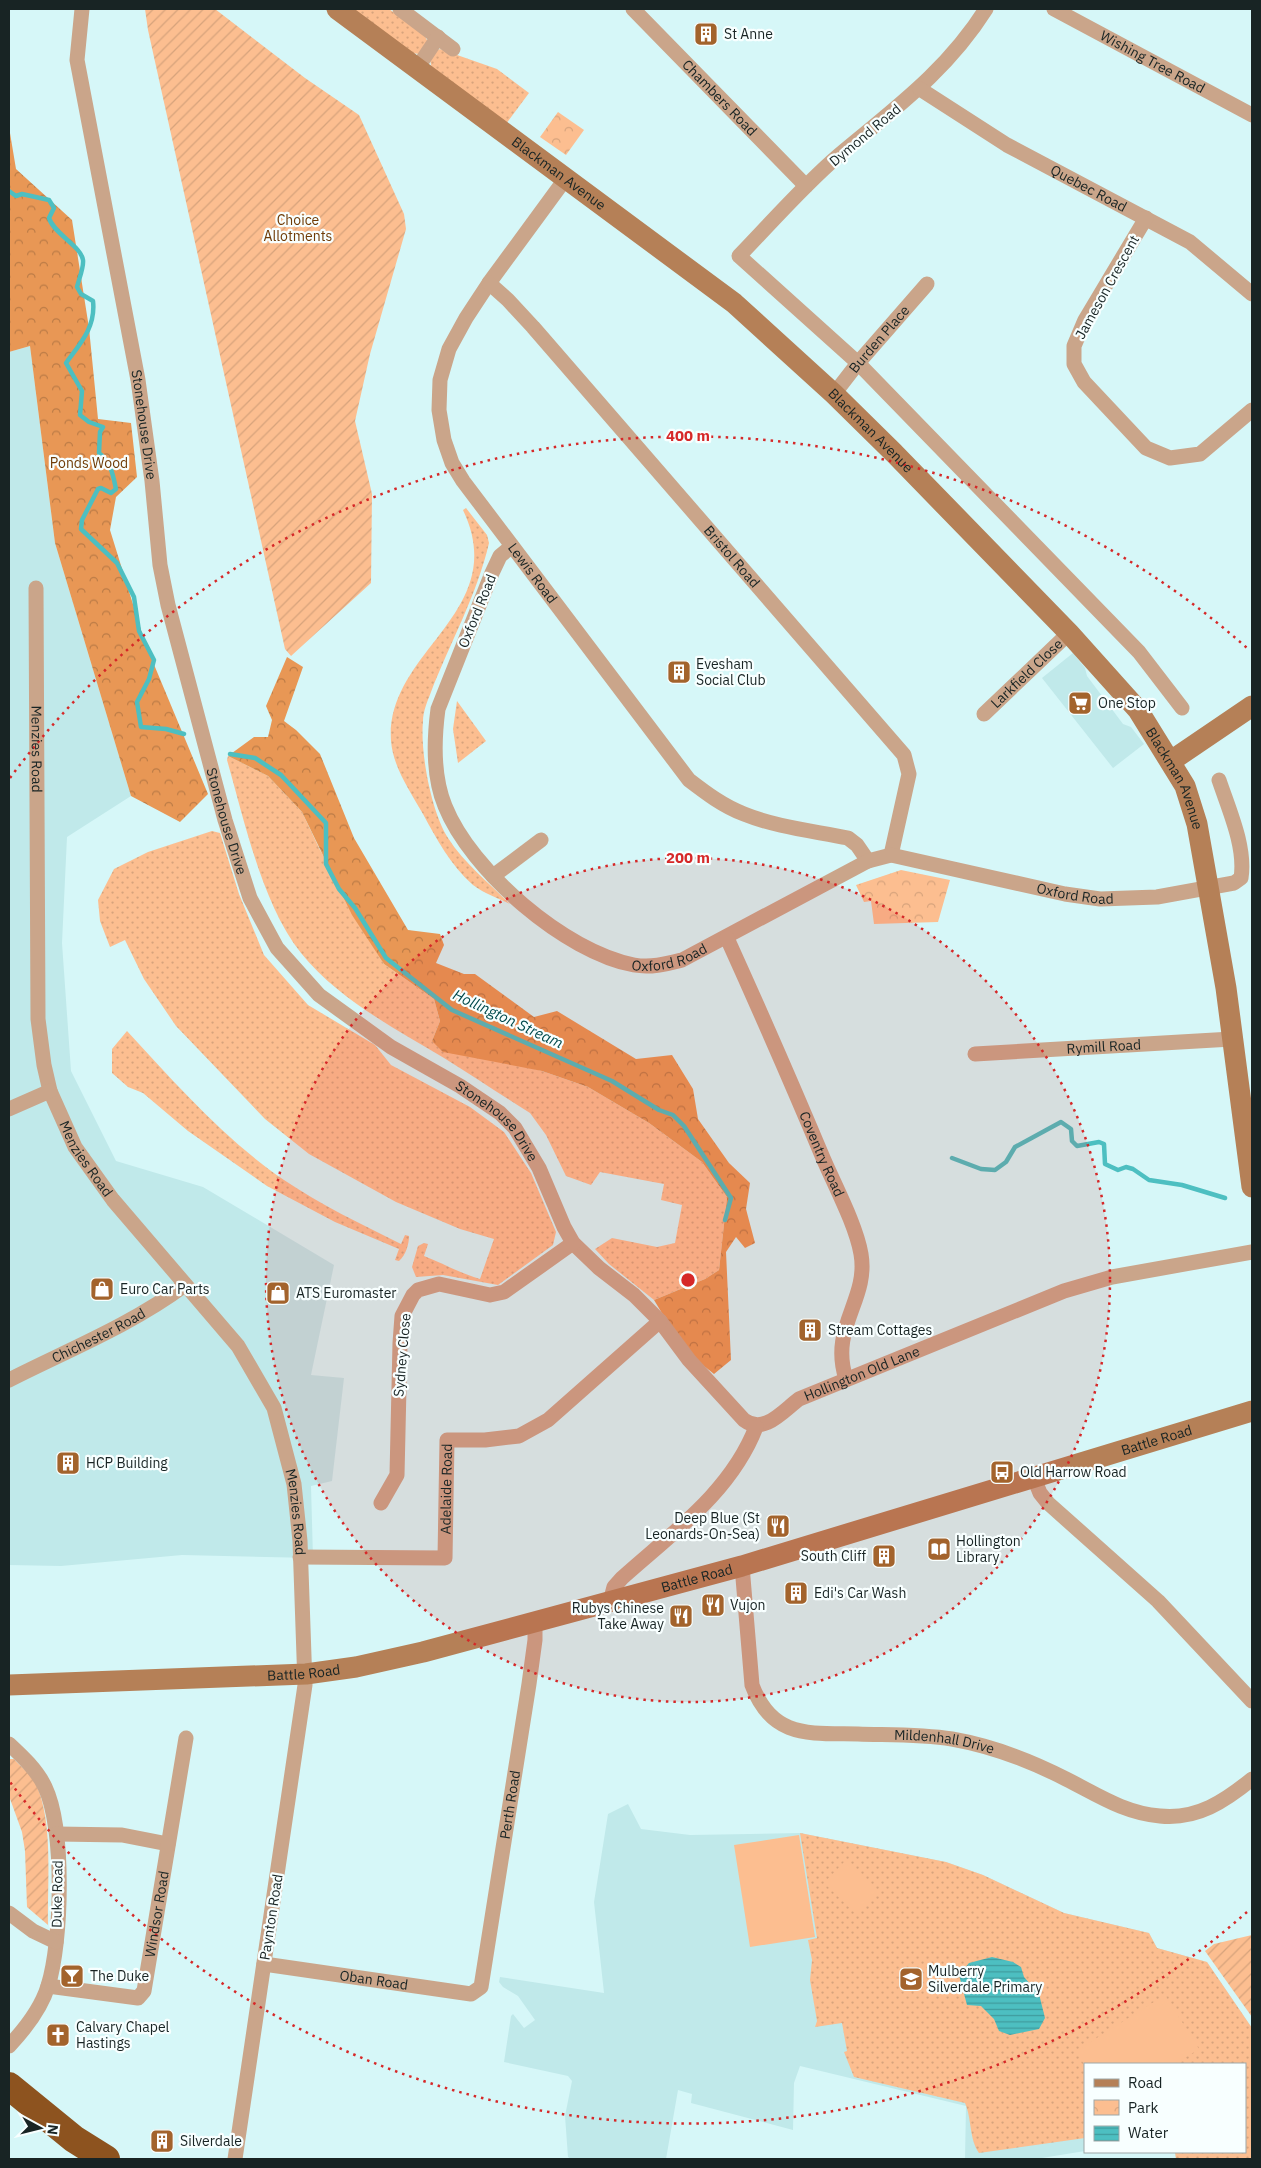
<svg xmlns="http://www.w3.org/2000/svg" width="1261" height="2168" viewBox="0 0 1261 2168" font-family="'IBM Plex Sans',sans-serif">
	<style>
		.built { fill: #c0e9ea }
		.grass { fill: url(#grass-dots) }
		.forest { fill: url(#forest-crowns) }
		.park { fill: url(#park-crowns) }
		.garden { fill: url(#garden-furrows) }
		.pitch { fill: #fcbe90 }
		.water { fill: url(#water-rules) }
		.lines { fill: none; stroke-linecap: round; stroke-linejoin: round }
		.stream { stroke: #4dbfc1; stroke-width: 4.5 }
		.street { stroke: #caa58a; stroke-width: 15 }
		.secondary { stroke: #b58057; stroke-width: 21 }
		.highway { stroke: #8d531f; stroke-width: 28 }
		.ring { fill: none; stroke: #d62828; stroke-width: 2.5; stroke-dasharray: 2.5 5 }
		.labels { text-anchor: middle; stroke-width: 4.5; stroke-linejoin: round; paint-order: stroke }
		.poi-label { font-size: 14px; fill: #182424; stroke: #f8ffff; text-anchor: start }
		.street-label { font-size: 14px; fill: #182424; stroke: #f8ffff }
		.park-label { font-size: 14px; fill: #6f3b06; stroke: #f8ffff }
		.water-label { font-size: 15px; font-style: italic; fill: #014a4c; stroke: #f8ffff }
		.centre { fill: #d62828; stroke: #f8ffff; stroke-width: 2.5 }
		.ring-label { font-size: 15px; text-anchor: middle; font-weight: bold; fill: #d62828; stroke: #f8ffff; stroke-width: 4.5; stroke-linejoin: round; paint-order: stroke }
	</style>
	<defs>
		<pattern id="grass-dots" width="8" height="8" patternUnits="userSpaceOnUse" patternTransform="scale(1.25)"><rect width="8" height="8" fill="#fcbe90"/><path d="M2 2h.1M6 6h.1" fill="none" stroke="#d7a37c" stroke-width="1.8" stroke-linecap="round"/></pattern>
		<pattern id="forest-crowns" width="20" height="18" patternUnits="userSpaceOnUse" patternTransform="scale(1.25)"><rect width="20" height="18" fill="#e89755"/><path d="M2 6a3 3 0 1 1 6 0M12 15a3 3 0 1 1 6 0" fill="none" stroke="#bb7b46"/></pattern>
		<pattern id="park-crowns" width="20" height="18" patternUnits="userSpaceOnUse" patternTransform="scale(1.25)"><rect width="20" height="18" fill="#fcbe90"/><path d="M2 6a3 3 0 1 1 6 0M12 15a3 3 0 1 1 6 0" fill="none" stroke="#d7a37c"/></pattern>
		<pattern id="garden-furrows" width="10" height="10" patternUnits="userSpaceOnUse" patternTransform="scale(1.25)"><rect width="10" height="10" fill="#fcbe90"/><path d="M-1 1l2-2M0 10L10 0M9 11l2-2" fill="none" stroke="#d7a37c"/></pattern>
		<pattern id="water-rules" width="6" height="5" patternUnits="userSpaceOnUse" patternTransform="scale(1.25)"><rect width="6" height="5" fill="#4dbfc1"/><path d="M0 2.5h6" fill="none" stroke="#3f9b9d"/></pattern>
	</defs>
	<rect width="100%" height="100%" fill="#d6f7f8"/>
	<g class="built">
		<polygon points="30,346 55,543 131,796 67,837 62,943 71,1071 116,1161 203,1187 334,1265 311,1375 344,1378 332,1481 311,1486 313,1558 182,1555 61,1566 9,1565 9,352"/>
		<polygon points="1073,653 1085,668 1087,676 1123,724 1131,727 1144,744 1113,768 1042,678"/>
		<polygon points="628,1804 641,1829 690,1835 800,1833 946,1862 983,1875 1064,1913 1149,1933 1157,1948 1207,1962 1252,2028 1252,2159 1176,2159 1175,2152 1245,2152 1245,2064 1085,2064 1085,2151 1042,2158 965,2159 966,2106 800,2066 794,2083 793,2130 691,2103 692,2094 678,2090 666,2159 571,2159 568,2157 565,2116 572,2081 568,2076 504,2062 511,2016 513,2014 524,2028 535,2020 518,1996 503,1987 499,1982 500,1977 604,1993 594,1902 608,1814"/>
	</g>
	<g class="grass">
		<polygon points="352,9 389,9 424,34 428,42 419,54 412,53"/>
		<polygon points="440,49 497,69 529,93 506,124 432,69 430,60 436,51"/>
		<path d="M466,508l21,27 2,8c-12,52 -39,100 -58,149 -3,8 -8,19 -8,29 -3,31 8,90 25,117 16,25 41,45 62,66 -12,-6 -27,-11 -37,-19 -22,-19 -37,-47 -50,-71 -13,-23 -30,-47 -32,-73 -6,-91 121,-128 72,-231z"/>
		<polygon points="457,701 486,741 458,763 453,729"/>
		<path d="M228,756l40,20 34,36 18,38 64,114 50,35 6,22 -8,20 110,30 46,16 61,36 53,39 25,35 -8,73 -14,9 -51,21 -45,-36 -14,-15 17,-11 45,9 18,-4 7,-38 -21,-5 3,-16 -64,-12 -9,13 -25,-9 -20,-41 -16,-22c-29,-18 -57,-37 -86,-55 -50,-30 -106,-59 -143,-105 -39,-49 -57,-134 -74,-193z"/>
		<path d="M212,831l8,2 19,61 25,61 44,50 67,40 16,20 79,42 34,25 27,41 25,59 -3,13 -55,40 -55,-10 -27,2 -4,-10 6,-21 6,-3 4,1 -4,12c20,8 36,17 56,23l14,-40 -34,-10 -64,-27 -87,-48 -44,-35 -89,-93 -32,-47 -19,-39 -15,7 -10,-26 -2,-21 16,-31 34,-17z"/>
		<path d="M127,1031c49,53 97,108 157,149 37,25 77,44 117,64l4,-9 4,1c0,8 -3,19 -10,25l-4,-1 4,-11 -64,-27 -68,-36 -79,-55 -45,-38 -15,-6 -16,-14v-24z"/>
		<path d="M800,1833l146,29 37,13 81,38 85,20 8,15 50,14 45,66v131h-76l-1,-7h70v-88h-160v74l-106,15c-10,-14 -7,-34 -14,-50l-111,-26 -10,-25 3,-1 -5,-28 -27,4 2,-6 -7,-41 2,-20 -4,-20 9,-2z"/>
	</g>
	<g class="forest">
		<polygon points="9,127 16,169 72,220 89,328 98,419 131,423 137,477 116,497 110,530 145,643 208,794 180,822 131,796 55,543 30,346 9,352"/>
		<path d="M287,657l16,10 -19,54 12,9 24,24 34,84 54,92 32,4 4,11 -8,18 28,11h11l59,43 23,-6 79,48 36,-4 21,34 5,30 31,44 21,20 -4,26 9,34 -10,5 -9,-11 -10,15 5,108 -17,14c-26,-19 -43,-46 -60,-74l51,-21 14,-9 8,-73 -25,-35 -53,-39 -61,-36 -46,-16 -99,-19 -11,-11 8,-20 -6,-22 -50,-35 -32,-49 -50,-103 -34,-36 -40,-20 26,-19h14l4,-17 -6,-14z"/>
	</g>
	<g class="park">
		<polygon points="558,112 584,130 566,155 540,137"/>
		<polygon points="901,870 950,880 938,922 874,924 871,901 864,902 856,885"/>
	</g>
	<g class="garden">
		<polygon points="145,9 215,9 305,78 359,115 404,214 406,229 370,354 355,421 372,494 371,583 291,656 285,649 148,30"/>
		<path d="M9,1759h5c6,7 16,15 21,23 19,39 12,100 13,143l-21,-18 -2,-56 -3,-19 -13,-36z"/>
		<polygon points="1252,1935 1252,2017 1205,1951 1214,1944"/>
	</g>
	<g class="pitch">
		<polygon points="799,1835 815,1937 750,1947 734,1845"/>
		<polygon points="845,1861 877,1892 856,1914 824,1883"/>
		<polygon points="1165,1995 1199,2049 1175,2064 1085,2066 1076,2051"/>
	</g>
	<polygon class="water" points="992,1957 1013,1962 1021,1967 1024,1977 1039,1994 1045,2018 1039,2029 1010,2035 999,2031 994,2019 981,2006 967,2005 959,1975 969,1963"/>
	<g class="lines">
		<g class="stream">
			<path d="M9,191l7,5 6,-2 27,6 5,8 -5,10c5,16 32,28 34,42 1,7 -4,19 -6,27l4,7 12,7c3,26 -13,43 -27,62l16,28 -2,24 9,7 14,5 -3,5 -1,21c12,9 14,22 17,36l-5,4 -10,-5 -3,1 -16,31 -1,9 36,34 17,34 5,34 15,29 -5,19 -12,23 4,25 25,2 18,5"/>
			<polyline points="230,754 255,758 281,775 326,823 326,864 339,889 355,908 386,958 452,1010 612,1081 659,1110 673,1115 684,1126 731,1198 725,1220"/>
			<polyline points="952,1158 981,1169 995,1170 1006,1162 1015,1147 1061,1122 1071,1129 1072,1141 1077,1146 1099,1142 1104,1144 1105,1164 1118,1170 1126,1167 1133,1169 1149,1180 1182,1185 1225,1198"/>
		</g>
		<g class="street">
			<path id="s1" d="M82,9l-5,51 61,320 14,101 8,84 8,40 57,215 25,78 27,50 42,47 72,52 69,39 40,27 15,15 24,40 25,59 9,16 26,25 35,27 26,26 29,39 55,60c20,15 39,-9 55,-21l265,-108 48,-14 140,-25"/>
			<polyline points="400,9 453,49"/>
			<path id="s2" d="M633,9l173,177"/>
			<path d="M986,9c-40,63 -92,100 -148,147 -35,30 -67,67 -99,100l119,107 281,289 43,56"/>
			<path id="s3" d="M1054,9l198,106"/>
			<polyline points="418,67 438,37"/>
			<path id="s4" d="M920,89l87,56 183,97 62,52"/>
			<path id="s5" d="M566,178l-77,105 -23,35 -17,31 -9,31 -1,30 5,30 8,23 11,18 226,299c17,13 34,26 55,34 32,13 70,17 104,24l9,7 11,16"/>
			<polyline points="1146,218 1085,320 1074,346 1074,364 1084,382 1146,448 1170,458 1200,454 1252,410"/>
			<path id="s6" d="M489,283l19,17 25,27 371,428 5,19 -18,81"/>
			<path id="s7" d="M834,394l24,-31 69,-79"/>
			<path id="s8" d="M512,546l-12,10 -8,17 -54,136c-4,30 -5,68 7,97 26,65 120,146 189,159 17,3 32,-1 48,-5l186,-99 23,-6 174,39 35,5 57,-2 77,-14 7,-5c5,-31 -12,-68 -22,-98"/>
			<path id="s9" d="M36,588l2,431 6,46 6,26 25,56 38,53 125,146 36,62 20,76 6,57 5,144 -70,474"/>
			<path id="s10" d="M984,714l85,-81"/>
			<polyline points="493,876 541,840"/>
			<path id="s11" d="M727,938c33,73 65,146 96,220 12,28 33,67 38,96 8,46 -32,73 -15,125"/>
			<path id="s12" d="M975,1054l257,-15"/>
			<polyline points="9,1109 50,1091"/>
			<path id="s13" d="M9,1380c59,-30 122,-55 176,-95"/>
			<polyline points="1034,1478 1040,1493 1048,1503 1158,1601 1252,1701"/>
			<polyline points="381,1503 397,1475 400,1343 402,1316 413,1295 418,1290 439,1284 490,1295 504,1292 573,1243"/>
			<path id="s14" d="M300,1557l145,1 2,-118h38l34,-4 29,-16 112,-99"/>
			<path id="s15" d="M742,1566l10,119c20,54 58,48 106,49 31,1 63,0 94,5 40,7 79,22 114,40 32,16 58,34 94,37 37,4 65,-15 92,-37"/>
			<path d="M610,1602l4,-15 8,-9c50,-45 109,-86 134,-151"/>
			<path d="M9,1744c13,12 28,26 36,43 20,42 17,155 3,199 -7,23 -23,43 -39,60"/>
			<polyline points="57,1834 122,1835 168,1844"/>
			<polyline points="9,1913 33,1931 56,1942"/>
			<path id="s16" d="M264,1964l207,30 10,-7 48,-303 6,-44v-18"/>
			<path id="s17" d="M48,1986l90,12 6,-7 42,-253"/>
		</g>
		<g class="secondary">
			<path id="s18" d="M337,9l397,294 100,91 60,59 175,180 69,77 47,76 12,38 29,164 26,199"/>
			<polyline points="1171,761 1252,706"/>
			<path id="s19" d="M9,1685l297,-11 50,-7 67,-15 319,-86 510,-155"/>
		</g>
		<polyline class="highway" points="9,2086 74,2139 106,2159"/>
	</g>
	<circle cx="688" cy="1280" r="422" fill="#d62828" fill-opacity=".12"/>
	<g class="ring">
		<circle cx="688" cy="1280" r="422"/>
		<path d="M1247 1912A844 844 0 0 1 10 1782M10 778A844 844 0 0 1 1247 648"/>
	</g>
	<defs>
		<g id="building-square" transform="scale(1.25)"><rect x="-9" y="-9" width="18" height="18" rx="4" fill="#a3632c" stroke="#f8ffff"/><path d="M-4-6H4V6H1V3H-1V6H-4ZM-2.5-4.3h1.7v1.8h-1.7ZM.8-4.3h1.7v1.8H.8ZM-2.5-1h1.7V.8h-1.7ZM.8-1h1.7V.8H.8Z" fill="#fff"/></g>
		<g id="supermarket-square" transform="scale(1.25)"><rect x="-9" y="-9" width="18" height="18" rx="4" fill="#a3632c" stroke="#f8ffff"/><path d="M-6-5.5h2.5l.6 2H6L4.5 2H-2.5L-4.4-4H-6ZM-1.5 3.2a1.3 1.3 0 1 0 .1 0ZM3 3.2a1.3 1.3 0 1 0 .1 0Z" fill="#fff"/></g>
		<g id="shop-square" transform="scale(1.25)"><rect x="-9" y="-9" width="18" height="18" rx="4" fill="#a3632c" stroke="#f8ffff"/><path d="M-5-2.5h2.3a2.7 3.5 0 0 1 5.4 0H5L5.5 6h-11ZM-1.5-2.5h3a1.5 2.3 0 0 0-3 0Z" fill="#fff"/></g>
		<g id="bus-square" transform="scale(1.25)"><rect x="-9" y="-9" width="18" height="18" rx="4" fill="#a3632c" stroke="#f8ffff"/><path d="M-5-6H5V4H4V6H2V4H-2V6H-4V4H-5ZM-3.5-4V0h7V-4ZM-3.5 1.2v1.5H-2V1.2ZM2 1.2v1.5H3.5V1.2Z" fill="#fff"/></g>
		<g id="restaurant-square" transform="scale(1.25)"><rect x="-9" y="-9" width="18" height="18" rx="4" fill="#a3632c" stroke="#f8ffff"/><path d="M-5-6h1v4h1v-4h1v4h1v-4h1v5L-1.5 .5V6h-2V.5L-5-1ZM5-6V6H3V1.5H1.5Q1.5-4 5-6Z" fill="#fff"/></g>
		<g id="library-square" transform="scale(1.25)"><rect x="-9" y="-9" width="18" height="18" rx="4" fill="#a3632c" stroke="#f8ffff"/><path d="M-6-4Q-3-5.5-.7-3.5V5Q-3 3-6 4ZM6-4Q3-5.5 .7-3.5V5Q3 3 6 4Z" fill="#fff"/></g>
		<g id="bar-square" transform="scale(1.25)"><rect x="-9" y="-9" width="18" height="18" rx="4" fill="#a3632c" stroke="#f8ffff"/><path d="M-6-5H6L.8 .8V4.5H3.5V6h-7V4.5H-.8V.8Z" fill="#fff"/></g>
		<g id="school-square" transform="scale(1.25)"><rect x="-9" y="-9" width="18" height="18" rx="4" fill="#a3632c" stroke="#f8ffff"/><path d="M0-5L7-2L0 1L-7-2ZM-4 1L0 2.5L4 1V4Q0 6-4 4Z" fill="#fff"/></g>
		<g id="church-square" transform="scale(1.25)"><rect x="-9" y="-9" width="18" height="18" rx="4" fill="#a3632c" stroke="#f8ffff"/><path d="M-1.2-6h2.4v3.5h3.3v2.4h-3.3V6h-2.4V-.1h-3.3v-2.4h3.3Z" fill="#fff"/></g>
	</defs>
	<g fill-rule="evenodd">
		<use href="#building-square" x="706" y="34"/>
		<use href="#building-square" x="679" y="672"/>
		<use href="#supermarket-square" x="1080" y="703"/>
		<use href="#shop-square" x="102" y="1289"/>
		<use href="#shop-square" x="278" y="1293"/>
		<use href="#building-square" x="810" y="1330"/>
		<use href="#building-square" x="68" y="1463"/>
		<use href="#bus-square" x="1002" y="1472"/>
		<use href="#restaurant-square" x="778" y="1526"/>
		<use href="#library-square" x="939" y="1549"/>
		<use href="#building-square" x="884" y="1556"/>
		<use href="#building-square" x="796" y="1593"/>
		<use href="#restaurant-square" x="713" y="1605"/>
		<use href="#restaurant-square" x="681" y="1616"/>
		<use href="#bar-square" x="72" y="1976"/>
		<use href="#school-square" x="911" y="1979"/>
		<use href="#church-square" x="58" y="2035"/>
		<use href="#building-square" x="162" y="2141"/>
	</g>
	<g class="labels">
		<g class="poi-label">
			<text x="724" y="39">St Anne</text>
			<text x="696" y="669">Evesham<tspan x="696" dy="16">Social Club</tspan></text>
			<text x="1098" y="708">One Stop</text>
			<text x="120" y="1294">Euro Car Parts</text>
			<text x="296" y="1298">ATS Euromaster</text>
			<text x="828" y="1335">Stream Cottages</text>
			<text x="86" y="1468">HCP Building</text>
			<text x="1020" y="1477">Old Harrow Road</text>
			<text x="760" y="1523" text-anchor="end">Deep Blue (St<tspan x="760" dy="16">Leonards-On-Sea)</tspan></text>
			<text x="956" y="1546">Hollington<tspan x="956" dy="16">Library</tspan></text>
			<text x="866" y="1561" text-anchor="end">South Cliff</text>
			<text x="814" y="1598">Edi's Car Wash</text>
			<text x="730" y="1610">Vujon</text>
			<text x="664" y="1613" text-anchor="end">Rubys Chinese<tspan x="664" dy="16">Take Away</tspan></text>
			<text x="928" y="1976">Mulberry<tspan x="928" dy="16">Silverdale Primary</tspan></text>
			<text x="90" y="1981">The Duke</text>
			<text x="76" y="2032">Calvary Chapel<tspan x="76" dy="16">Hastings</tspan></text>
			<text x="180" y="2146">Silverdale</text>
		</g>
		<g class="street-label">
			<text dy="5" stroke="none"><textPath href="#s3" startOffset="112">Wishing Tree Road</textPath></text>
			<text dy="5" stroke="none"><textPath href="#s2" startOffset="124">Chambers Road</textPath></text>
			<text transform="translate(865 135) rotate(-40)" y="5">Dymond Road</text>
			<text dy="5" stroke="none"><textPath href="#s18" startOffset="276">Blackman Avenue</textPath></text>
			<text dy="5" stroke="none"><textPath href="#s4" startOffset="196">Quebec Road</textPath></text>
			<text transform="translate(1107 287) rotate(-61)" y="5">Jameson Crescent</text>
			<text dy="5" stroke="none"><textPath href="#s7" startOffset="71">Burden Place</textPath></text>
			<text dy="5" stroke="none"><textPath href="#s1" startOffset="422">Stonehouse Drive</textPath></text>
			<text dy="5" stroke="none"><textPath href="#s18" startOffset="681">Blackman Avenue</textPath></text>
			<text dy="5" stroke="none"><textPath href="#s6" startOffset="366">Bristol Road</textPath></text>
			<text dy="5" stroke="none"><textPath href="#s5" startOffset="461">Lewis Road</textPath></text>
			<text transform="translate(477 611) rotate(-68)" y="5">Oxford Road</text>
			<text dy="5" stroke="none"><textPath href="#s10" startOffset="59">Larkfield Close</textPath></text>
			<text dy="5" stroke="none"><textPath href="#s9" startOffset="161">Menzies Road</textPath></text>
			<text dy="5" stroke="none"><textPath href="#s18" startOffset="1146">Blackman Avenue</textPath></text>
			<text dy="5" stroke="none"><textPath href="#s1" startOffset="828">Stonehouse Drive</textPath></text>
			<text dy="5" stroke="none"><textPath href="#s8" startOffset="1005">Oxford Road</textPath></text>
			<text dy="5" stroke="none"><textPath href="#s8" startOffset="570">Oxford Road</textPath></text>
			<text dy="5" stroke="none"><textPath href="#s12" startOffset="129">Rymill Road</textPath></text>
			<text dy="5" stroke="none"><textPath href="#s1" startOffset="1248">Stonehouse Drive</textPath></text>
			<text dy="5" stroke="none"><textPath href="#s11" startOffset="236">Coventry Road</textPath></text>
			<text dy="5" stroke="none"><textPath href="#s9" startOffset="581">Menzies Road</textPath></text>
			<text dy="5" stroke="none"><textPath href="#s13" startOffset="100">Chichester Road</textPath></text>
			<text transform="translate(402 1355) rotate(-85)" y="5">Sydney Close</text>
			<text dy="5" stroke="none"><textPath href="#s1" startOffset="1774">Hollington Old Lane</textPath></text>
			<text dy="5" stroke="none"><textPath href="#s19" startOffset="1180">Battle Road</textPath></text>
			<text dy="5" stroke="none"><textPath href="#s14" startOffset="214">Adelaide Road</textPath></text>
			<text dy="5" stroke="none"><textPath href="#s9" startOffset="1001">Menzies Road</textPath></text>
			<text dy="5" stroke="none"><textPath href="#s19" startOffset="700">Battle Road</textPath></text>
			<text dy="5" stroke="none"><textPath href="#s19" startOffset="295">Battle Road</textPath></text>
			<text dy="5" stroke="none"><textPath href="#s15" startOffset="334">Mildenhall Drive</textPath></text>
			<text dy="5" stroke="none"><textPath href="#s16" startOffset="406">Perth Road</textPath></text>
			<text transform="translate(57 1894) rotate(-89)" y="5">Duke Road</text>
			<text dy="5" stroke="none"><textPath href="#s17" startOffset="178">Windsor Road</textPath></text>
			<text transform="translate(271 1917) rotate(-81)" y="5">Paynton Road</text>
			<text dy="5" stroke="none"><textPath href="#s16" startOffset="111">Oban Road</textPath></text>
		</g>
		<g class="park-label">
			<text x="298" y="225">Choice<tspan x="298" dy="16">Allotments</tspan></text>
			<text x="89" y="468">Ponds Wood</text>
		</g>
		<g class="water-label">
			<text transform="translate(508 1019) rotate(25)" y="5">Hollington Stream</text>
		</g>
	</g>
	<circle cx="688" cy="1280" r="8" class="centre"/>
	<g class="ring-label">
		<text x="688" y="441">400 m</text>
		<text x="688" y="863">200 m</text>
	</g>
	<rect width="1261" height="2168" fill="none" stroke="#182424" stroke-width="20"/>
	<rect x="1084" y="2063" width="162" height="90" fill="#f8ffff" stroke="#9ea7a7"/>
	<rect x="1094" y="2079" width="25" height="8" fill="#b58057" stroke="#9ea7a7"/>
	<text x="1128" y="2088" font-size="15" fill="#182424">Road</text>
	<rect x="1094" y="2100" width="25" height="15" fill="url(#park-crowns)" stroke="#9ea7a7"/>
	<text x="1128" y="2113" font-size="15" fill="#182424">Park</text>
	<rect x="1094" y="2126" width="25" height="15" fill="url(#water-rules)" stroke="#9ea7a7"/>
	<text x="1128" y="2138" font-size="15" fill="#182424">Water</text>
	<g transform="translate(40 2128) rotate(97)" stroke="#f8ffff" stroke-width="4" paint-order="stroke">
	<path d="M0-4L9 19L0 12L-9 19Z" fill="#182424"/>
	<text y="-8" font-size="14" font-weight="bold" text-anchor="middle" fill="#182424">N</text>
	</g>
</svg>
